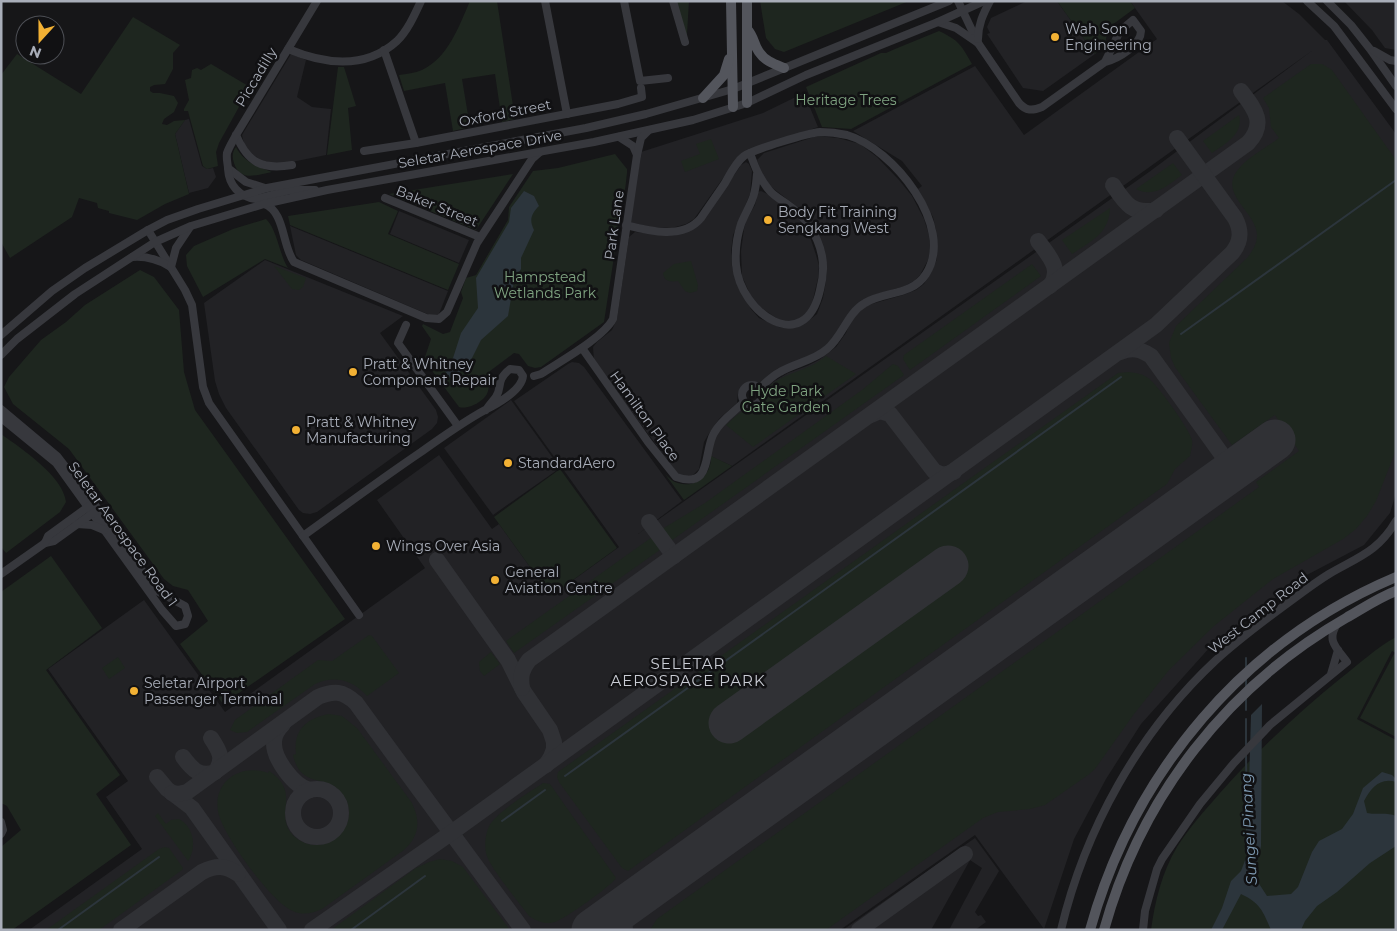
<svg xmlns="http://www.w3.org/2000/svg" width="1397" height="931" viewBox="0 0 1397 931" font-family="Montserrat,sans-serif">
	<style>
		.built { fill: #222225 }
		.green { fill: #1e261f }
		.water { fill: #2c353c }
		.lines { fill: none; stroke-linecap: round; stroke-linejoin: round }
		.stream { stroke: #2c353c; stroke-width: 2 }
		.taxiway { stroke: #303135; stroke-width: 16 }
		.runway { stroke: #303135; stroke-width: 41 }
		.minor { stroke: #37383d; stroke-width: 8 }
		.major { stroke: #53555c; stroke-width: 10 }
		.poi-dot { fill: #f2b134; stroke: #111113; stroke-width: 2 }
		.labels { text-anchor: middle; stroke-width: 5; stroke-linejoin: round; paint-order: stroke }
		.poi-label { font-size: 14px; fill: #a8adb8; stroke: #111113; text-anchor: start }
		.street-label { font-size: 14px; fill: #a8adb8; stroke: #111113 }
		.park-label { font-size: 14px; fill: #7fa381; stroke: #111113 }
		.neighbourhood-label { font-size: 15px; letter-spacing: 1px; fill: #c9ccd4; stroke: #111113 }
		.water-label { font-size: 15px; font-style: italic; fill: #7f9bb3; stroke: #111113 }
	</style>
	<rect width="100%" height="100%" fill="#161618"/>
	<g class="built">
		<polygon points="1027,1 1057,1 1095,54 1043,91 1023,88 987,34 990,33 987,27 991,18"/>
		<polygon points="1130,1 1282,1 1299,14 1325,40 1327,40 1396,134 1396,493 1390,513 1364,545 1303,577 1211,646 1141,724 1106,779 1074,839 1044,929 975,835 840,930 29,930 142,849 106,797 128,781 48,669 144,600 225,712 425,568 377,500 439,455 492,529 499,524 551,596 619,547 514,401 568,364 572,362 579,363 584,367 682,501 638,534 1149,172 1313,50 732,466 710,456 714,437 728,419 742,409 753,409 761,406 764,401 765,390 773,382 788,373 807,366 819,360 836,347 846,333 850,323 860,310 868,305 903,295 916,290 924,284 931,273 937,259 936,230 933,217 918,189 922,186 902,161 853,131 975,66 1024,135 1157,39"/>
		<polygon points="1344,1 1396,1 1396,50 1385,48 1372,30"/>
		<polygon points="291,54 306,60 297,97 312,107 331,109 326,155 282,164 270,163 259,159 251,153 244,144 242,135"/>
		<polygon points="804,93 818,127 743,153 738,157 694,219 686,224 672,228 650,227 630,222 641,152 763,113"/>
		<polygon points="189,119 202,166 207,169 213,168 216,177 208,188 189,193 175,134 185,120"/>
		<polygon points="817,136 838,138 860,144 877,157 899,180 912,196 924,219 929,235 930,251 928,260 920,275 914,281 905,286 874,295 824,347 759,385 747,383 742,386 738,393 737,403 719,419 708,435 704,442 699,469 693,475 686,476 678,474 594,361 593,347 597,342 612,330 617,319 629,237 635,232 673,236 694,228 701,223 741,165 746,162 749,164 752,171 750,194 733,235 731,251 732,266 736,282 751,309 759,318 781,328 795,328 803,325 817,314 823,298 827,275 824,249 809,219 800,209 770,186 761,173 757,160 764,153"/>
		<polygon points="761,191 770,195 801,220 808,231 816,255 819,266 818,278 811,308 801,318 794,321 779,320 760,307 750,294 742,276 741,251 744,229 746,221 755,205 758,192"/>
		<polygon points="399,211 469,240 459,263 390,234"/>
		<polygon points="290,226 448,291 439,314 437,316 432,316 301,260 296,255"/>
		<polygon points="265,260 403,316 380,333 436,410 438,417 437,423 432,429 317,512 310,514 303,513 299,510 226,408 219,394 215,381 204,303"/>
		<polygon points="511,400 560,468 493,515 444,448"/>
		<polygon points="975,838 999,871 975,912 978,916 981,915 986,922 975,930 949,930 982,868 970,860 931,930 843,930"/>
	</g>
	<g class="green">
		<path d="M470,1h27l18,118 -13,3 -7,-48 -33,5 8,48 -17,4 -8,-48 -41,8 -5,-16c7,-1 16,-2 23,-5 26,-12 37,-44 48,-69z"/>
		<polygon points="676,1 689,1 687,34 684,34"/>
		<polygon points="760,1 909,1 784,52 775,49 766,38"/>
		<polygon points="1057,1 1130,1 1135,8 1108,28 1105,45 1095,54"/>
		<polygon points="133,17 180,45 173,53 173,69 165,84 154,85 150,87 150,91 153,93 160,93 174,96 178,103 174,112 164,119 162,124 167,125 174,121 185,120 175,134 189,194 165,204 137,220 109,213 109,211 98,208 97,203 79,198 72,217 10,258 1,242 1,75 17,54 81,94"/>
		<path d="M939,31c21,10 22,14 33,33l-121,65 -29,-2 -16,-40 75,-34h5l9,-4z"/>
		<polygon points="211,64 250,87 219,143 216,152 218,166 207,169 203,166 188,111 184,111 184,109 189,100 185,80 191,78 192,70 197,68 201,70"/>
		<path d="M1311,64h11l10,6 64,90v290l-20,51 -9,15 -11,13 -13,10 -70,40 -59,47 -45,44 -35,44 -39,55 -7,6 -43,30 -15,4 -32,3 -15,6 -157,112h-176l7,-11 602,-432 -3,-5 43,-31 -24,-36 -43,30 -57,-78 -4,-9 -2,-15 7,-17 72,-69c4,-6 9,-13 9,-21 1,-23 -38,-41 -20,-65 10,-14 29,-23 42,-33l-8,-11 -2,-19 -6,-10z"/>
		<polygon points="338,67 344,67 356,106 348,108 352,150 327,155"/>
		<path d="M1239,115c5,19 -14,29 -27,38l-9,-12z"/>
		<polygon points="711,139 719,159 685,172 681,161 700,154 696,144"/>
		<path d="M236,147c7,14 21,20 36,25 -16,3 -32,10 -38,-9 -2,-6 -2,-11 2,-16z"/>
		<path d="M615,154l12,15v4c-1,6 -1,14 -3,20 -4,14 -11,15 -5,31l-15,98 -63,45 -6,1 -7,-2 -9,-12 -5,-1 -24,18c-1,7 0,14 -2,20 -2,10 -20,19 -29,16l-32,-43 -2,-7 6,-18 -9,-13 1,-2 20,10 7,-2 13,-34 -2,-6 5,-14 10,-3 32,-55 1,-13 24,-36 25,-3z"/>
		<path d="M1173,163l9,12c-15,11 -28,23 -46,14z"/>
		<polygon points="513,174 476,230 389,194"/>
		<polygon points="379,202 398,211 388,234 459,264 448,290 290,225 288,216"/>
		<path d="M1110,208c-1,26 -19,33 -38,46l-10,-14z"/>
		<path d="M266,219c11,10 13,35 22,49l-23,-9 -62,38 -16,-31 -1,-11 8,-9 39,-17z"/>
		<path d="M691,261l7,24 -1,6 -7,2 -5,-2 -7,-10c-7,1 -14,1 -15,-8l11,-9z"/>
		<polygon points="1032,264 1041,276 910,370 903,359 904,355"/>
		<polygon points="274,266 306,278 303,287 299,290 292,289"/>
		<polygon points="140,270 154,277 179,310 184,372 195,410 345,619 223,704 180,644 208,621 188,590 173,586 164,579 69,449 13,404 4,387 9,377 41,340 66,322 85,305"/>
		<path d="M826,356l30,18 -103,73 -27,-22c6,-5 12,-12 19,-15 7,-2 13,2 18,-6 3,-4 2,-10 3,-15 19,-18 42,-17 60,-33z"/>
		<polygon points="893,364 898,366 904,375 668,543 659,531 705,503 862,390"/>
		<path d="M1129,372c7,1 14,2 19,6 9,6 42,52 44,62 1,5 -1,10 -2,16l-15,13 -8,15 -539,387 -6,-3 -63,-86 -2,-5 1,-5 560,-399z"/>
		<path d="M1,434c21,15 62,42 65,68l-6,10 -54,41 -5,-6z"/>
		<path d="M711,456l21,10 -48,34 -19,-26c4,4 8,8 13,9 18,6 34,-9 33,-27z"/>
		<polygon points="560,469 617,548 551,596 494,517"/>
		<polygon points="655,535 664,547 514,653 506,641"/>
		<polygon points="51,556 102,628 46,670 120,775 96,794 131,845 12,930 1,930 1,847 21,830 7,806 1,803 1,592"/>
		<path d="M369,635l3,1 27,37 -32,23c-14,-16 -32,-21 -52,-12l-68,48 -10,1 -7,-3 5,-10 83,-60 14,1z"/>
		<path d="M1396,637v16l-4,-2 -35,68 39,21v190h-245c4,-29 11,-58 26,-83 12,-19 28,-37 43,-54 37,-42 78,-80 121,-115 18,-14 35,-30 55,-41z"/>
		<polygon points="491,652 500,664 484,676 480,671 479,662"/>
		<polygon points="1394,654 1396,655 1396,737 1360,718"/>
		<polygon points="118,657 125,668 109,679 102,668"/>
		<path d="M329,714l13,2 15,12 55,75c9,19 7,33 -8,47l-82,59c-9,4 -19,7 -29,2 -21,-8 -72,-78 -75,-100 -5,-30 23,-48 50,-38l1,-2c36,23 -1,48 30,69 29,18 64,-17 44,-45 -15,-23 -42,-4 -50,-40l3,-1c-3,-24 11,-36 33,-40z"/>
		<path d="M543,783l7,1 66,94c-6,9 -50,40 -61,44 -10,3 -18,-1 -26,-6 -10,-14 -40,-49 -43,-63 -2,-9 0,-23 5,-30 12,-15 36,-29 52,-40z"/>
		<path d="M158,813l8,11 5,-4 8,-1c15,8 18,29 9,42l-33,-45z"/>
		<polygon points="165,847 169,848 183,868 182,870 99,930 46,930 159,849"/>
		<polygon points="440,859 452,861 463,867 510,930 331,930 416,868 429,862"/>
	</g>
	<g class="water">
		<path d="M524,191l10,5 5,10c-8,8 -10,14 -5,24l-13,28v11l-7,12 -6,35 -27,24 -10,20 -11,12 -10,6 -5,-7 8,-13 8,-25 17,-25 -2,-30 33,-56 2,-14z"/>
		<path d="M1262,704l-1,142 -7,30 13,20 24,-2 7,-7 14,-35 7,-11 23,-12 11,-15 10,-26 19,-16 10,3 4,4v3c-16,-5 -25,6 -32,19l3,12c10,2 20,-1 29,3v30l-26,17 -33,29 -20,14 -12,15 -4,9h-30c-8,-19 -11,-27 -30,-36l-19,36h-11l11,-22 9,-27 10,-10 6,-16 4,-140z"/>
	</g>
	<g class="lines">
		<g class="stream">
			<polyline points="1181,334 1396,180"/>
			<polyline points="1246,658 1246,668"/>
			<polyline points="1246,678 1246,688"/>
			<polyline points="1246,698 1246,710"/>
			<polyline points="1246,719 1246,747"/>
			<polyline points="1246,754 1247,842"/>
			<polyline points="565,776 1121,377"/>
			<polyline points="502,821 545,790"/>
			<polyline points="58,930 159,857"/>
			<polyline points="351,930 425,876"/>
		</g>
		<g class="taxiway">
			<path d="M1113,185c12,18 19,30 43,25"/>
			<path d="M1038,241c10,14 25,28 12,45"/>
			<path d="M1120,352c12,-5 21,-3 31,4l82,114"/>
			<polyline points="871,415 880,411 890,414 934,471 943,475 954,472"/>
			<polyline points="649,522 674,556"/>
			<polyline points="437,560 508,660 524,692 550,730 554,742 554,749 551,757 546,765"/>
			<path d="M522,688c-2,-12 0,-19 7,-28l719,-517c19,-20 6,-35 -7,-52"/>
			<path d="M283,724c-5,5 -9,10 -9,18 -1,16 20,45 36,48"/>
			<path d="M183,757c9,12 17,21 32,15 10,-13 4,-22 -4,-34"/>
			<polyline points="157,777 167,789 192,808 279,930"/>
			<circle cx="317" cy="813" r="24"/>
			<path d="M172,793l6,1 9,-2 131,-95c16,-7 25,-6 38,6 55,76 111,151 167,227"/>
			<polyline points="595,927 612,926 622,930"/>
			<path d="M121,930l81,-58c14,-7 23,-7 36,2"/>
			<path d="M312,930l139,-97 705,-508 76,-72c9,-11 10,-22 3,-35l-58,-80"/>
			<polyline points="625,930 624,918 629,902"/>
			<polyline points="859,930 965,854"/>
		</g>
		<g class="runway">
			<polyline points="729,723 948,566"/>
			<polyline points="592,930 1275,440"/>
		</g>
		<g class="minor">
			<polyline points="545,1 567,114"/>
			<polyline points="624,1 640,81 668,78"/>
			<polyline points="673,1 685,42"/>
			<path d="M958,1l20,42 41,60c7,8 13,8 23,4l63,-45c13,-3 36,-17 36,-31l-8,-11 -13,11 -15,31"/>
			<polyline points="1307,1 1334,26 1396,109"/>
			<polyline points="1327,1 1351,25 1370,49 1396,86"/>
			<polyline points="938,22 956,28 978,43"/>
			<path d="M978,39c0,-14 5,-25 12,-38"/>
			<path d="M288,49c36,15 77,21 109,-8 11,-11 18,-27 24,-40"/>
			<polyline points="384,50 416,143"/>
			<polyline points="1374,51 1390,60 1396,61"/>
			<path d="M236,135c12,28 26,35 56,30"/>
			<polyline points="619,137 633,146 637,155"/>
			<polyline points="364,151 416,143 618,104 642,97 641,88"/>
			<path d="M750,153c5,14 9,25 19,37 5,6 11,9 18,14 18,12 31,31 35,52 2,11 1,23 -2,34 -15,68 -80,23 -84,-25 -1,-13 1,-29 5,-41 3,-8 8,-16 11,-24 4,-9 4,-17 5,-26"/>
			<polyline points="229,169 246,182 265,188"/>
			<path d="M315,190h-24l-35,9c-17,-2 -27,-14 -28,-30 0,-5 -2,-10 -1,-16 2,-6 6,-12 9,-18l81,-134"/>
			<polyline points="385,198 480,237"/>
			<path d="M264,204c21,7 18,42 30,58l132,56 13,1 8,-7 30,-69 55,-84 8,-7"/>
			<path d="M626,225c23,6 57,15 75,-7 8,-12 16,-23 24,-35 5,-9 11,-21 19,-27 11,-7 64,-23 76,-24 9,0 18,1 27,3 46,13 109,92 79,139 -14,22 -41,17 -61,29 -18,10 -22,33 -38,46 -14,12 -32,14 -47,23 -8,4 -15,11 -21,17"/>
			<polyline points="148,230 185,290 192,305 203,387 209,403 359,615"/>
			<path d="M133,257c14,-1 24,2 36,9"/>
			<polyline points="171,267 176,248 190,227"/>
			<polyline points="406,325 398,343 458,426"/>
			<polyline points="1,335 52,291 85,268 148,230 167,220 198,209 267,188 586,128 646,114 733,89 949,1"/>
			<path d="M582,348l66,94 28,35c37,13 27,-25 38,-44 7,-13 20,-21 30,-31"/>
			<polyline points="1,355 17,339 75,294 155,242 191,226 264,204 327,190 594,142 693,120 747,103 806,75 938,22 984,1"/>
			<path d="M534,376l7,-2c18,-12 62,-36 72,-55l24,-164 4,-17 7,-7"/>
			<circle cx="752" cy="395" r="10"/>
			<polyline points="1,409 57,456 98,509 157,591 185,606 188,616 185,624 176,626 162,610 56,463 1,418"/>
			<polyline points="77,524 92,525 104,530"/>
			<path d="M303,536c39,-28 78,-57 118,-84 21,-15 42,-30 64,-42 12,-6 37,-20 38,-34l-4,-6 -9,-1c-15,12 -7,17 -14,28 -3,4 -7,8 -10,13"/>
			<polyline points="45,543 54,541 97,510"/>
			<polyline points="1,574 45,543 48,536 92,504"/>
			<polyline points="1331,674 1338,650"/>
			<polyline points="1,822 3,830 1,834"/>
			<path d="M1061,930c24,-101 78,-198 154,-269 24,-22 51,-42 77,-61 12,-9 24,-18 37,-26 29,-17 49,-22 67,-53"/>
			<path d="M1143,930l2,-19 12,-42 5,-10 38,-55 34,-41 36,-38 77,-63c-10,-14 -21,-21 -10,-38"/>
		</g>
		<g class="major">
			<polyline points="731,1 733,107"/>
			<path d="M747,29c8,9 6,15 12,23 6,9 15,12 25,16"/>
			<polyline points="703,98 724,75 729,59"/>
			<polyline points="747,103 747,1"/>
			<path d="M1090,930c44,-158 154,-289 306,-353"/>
			<path d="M1104,930c37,-133 123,-244 242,-312 16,-9 32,-20 50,-27"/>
		</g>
	</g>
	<g class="poi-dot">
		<circle cx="1055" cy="37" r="5"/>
		<circle cx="768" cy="220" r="5"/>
		<circle cx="353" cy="372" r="5"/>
		<circle cx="296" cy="430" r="5"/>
		<circle cx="508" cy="463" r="5"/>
		<circle cx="376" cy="546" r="5"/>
		<circle cx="495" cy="580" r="5"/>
		<circle cx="134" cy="691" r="5"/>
	</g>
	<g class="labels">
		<g class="poi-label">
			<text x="1065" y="34">Wah Son<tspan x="1065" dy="16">Engineering</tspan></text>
			<text x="778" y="217">Body Fit Training<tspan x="778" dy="16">Sengkang West</tspan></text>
			<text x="363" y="369">Pratt &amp; Whitney<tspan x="363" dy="16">Component Repair</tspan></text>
			<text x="306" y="427">Pratt &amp; Whitney<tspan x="306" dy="16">Manufacturing</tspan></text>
			<text x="518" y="468">StandardAero</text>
			<text x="386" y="551">Wings Over Asia</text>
			<text x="505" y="577">General<tspan x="505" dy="16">Aviation Centre</tspan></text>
			<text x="144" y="688">Seletar Airport<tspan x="144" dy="16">Passenger Terminal</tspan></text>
		</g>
		<g class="street-label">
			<text transform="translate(256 77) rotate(-59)" y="5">Piccadilly</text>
			<text transform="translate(505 113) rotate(-11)" y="5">Oxford Street</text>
			<text transform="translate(480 149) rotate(-10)" y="5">Seletar Aerospace Drive</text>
			<text transform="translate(437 206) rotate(22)" y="5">Baker Street</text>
			<text transform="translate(614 225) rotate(-82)" y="5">Park Lane</text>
			<text transform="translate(645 416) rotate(54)" y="5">Hamilton Place</text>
			<text transform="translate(123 534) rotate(54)" y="5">Seletar Aerospace Road 1</text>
			<text transform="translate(1258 613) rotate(-38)" y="5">West Camp Road</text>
		</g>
		<g class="park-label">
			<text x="846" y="105">Heritage Trees</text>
			<text x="545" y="282">Hampstead<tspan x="545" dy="16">Wetlands Park</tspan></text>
			<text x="786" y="396">Hyde Park<tspan x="786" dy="16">Gate Garden</tspan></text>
		</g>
		<g class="neighbourhood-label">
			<text x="688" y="669">SELETAR<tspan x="688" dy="17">AEROSPACE PARK</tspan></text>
		</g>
		<g class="water-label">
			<text transform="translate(1249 829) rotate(-93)" y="5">Sungei Pinang</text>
		</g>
	</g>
	<rect width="1397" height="931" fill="none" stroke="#a8adb8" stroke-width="5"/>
	<g transform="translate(40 40) rotate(201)"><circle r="24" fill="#111113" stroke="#4d4f55"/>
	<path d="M0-4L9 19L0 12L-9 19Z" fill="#f2b134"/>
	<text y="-8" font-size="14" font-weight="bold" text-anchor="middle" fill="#a8adb8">N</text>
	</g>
</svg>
